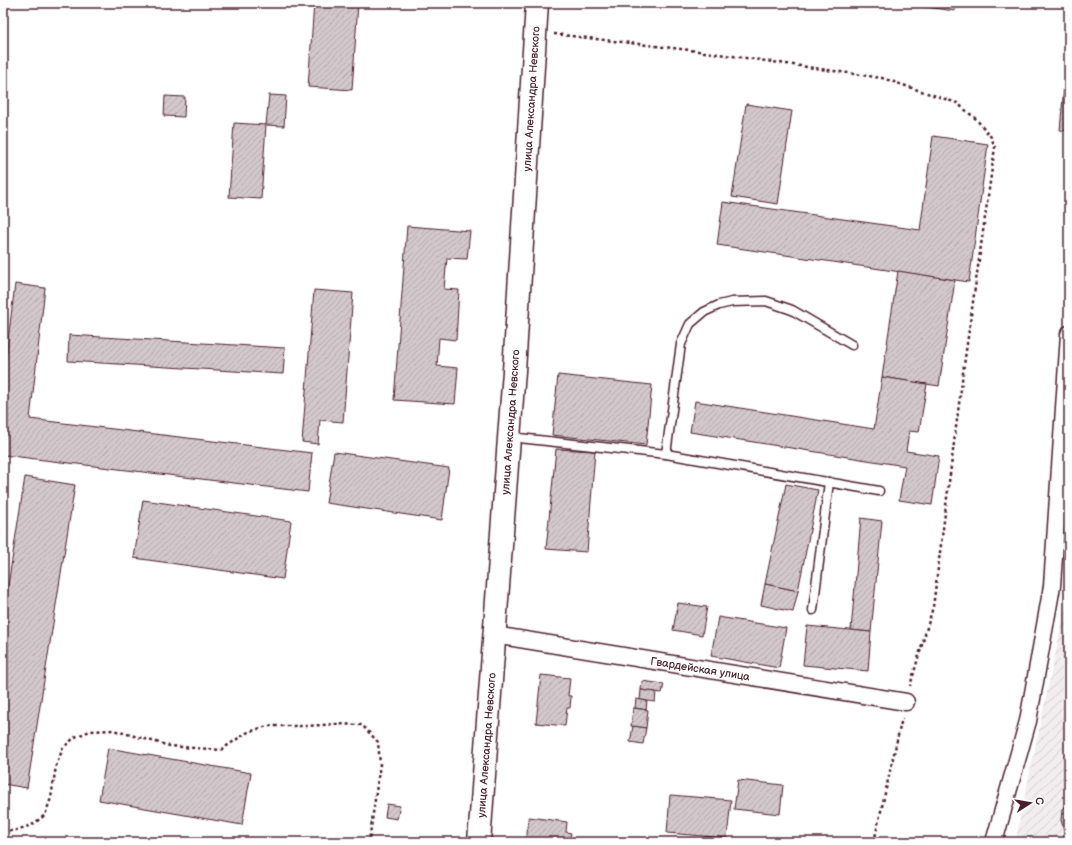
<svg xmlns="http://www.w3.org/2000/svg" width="1072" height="845" viewBox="0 0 1072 845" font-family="'Balsamiq Sans',sans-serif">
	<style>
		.industrial { fill: url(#industrial-furrows) }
		.building { fill: url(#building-hatch); stroke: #4a1f2b }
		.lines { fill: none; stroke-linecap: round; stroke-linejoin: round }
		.service-casing { stroke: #4a1f2b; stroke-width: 11 }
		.minor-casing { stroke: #4a1f2b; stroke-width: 19 }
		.primary-casing { stroke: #4a1f2b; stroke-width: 25 }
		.path { stroke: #4a1f2b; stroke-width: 2.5; stroke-dasharray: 3 3; stroke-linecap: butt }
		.service { stroke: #fff; stroke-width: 8 }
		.minor { stroke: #fff; stroke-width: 16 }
		.primary { stroke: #fff; stroke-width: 22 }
		.labels { text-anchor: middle; stroke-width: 3; stroke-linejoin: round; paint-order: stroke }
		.street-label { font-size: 11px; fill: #4a1f2b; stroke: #fff }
	</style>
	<defs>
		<pattern id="industrial-furrows" width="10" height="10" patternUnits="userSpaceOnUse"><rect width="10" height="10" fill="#f2eeef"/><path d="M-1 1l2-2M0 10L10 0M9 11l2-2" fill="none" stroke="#d1cccd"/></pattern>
		<pattern id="building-hatch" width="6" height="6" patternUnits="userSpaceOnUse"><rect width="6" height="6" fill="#d2c7cb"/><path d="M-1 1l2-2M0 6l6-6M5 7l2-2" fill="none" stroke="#b6aaae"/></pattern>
	</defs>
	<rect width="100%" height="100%" fill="#fff"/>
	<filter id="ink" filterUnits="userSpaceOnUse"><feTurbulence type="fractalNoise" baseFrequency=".025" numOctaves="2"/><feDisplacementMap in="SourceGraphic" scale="8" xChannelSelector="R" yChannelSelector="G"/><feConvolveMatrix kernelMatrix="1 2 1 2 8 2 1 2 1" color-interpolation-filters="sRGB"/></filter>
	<g filter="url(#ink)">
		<polygon class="industrial" points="1069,589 1069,842 1015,842"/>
		<g class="building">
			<polygon points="314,3 358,3 352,90 308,87"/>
			<polygon points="896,3 956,3 955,11"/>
			<polygon points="1069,32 1069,131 1060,130"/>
			<polygon points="269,95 286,96 284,126 266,125"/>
			<polygon points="165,96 185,97 184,117 164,116"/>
			<polygon points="746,104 792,111 778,204 732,197"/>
			<polygon points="234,123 266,125 261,199 229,197"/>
			<polygon points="933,136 988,144 969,282 717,245 723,202 920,230"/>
			<polygon points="407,226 470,231 467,259 447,258 444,289 459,290 456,340 439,338 437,366 458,368 455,404 394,400"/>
			<polygon points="898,271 955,280 939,386 882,377"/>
			<polygon points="15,284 45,288 30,419 312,453 308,492 3,455 3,381"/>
			<polygon points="314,290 353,293 343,422 320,420 318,444 302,442"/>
			<polygon points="69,335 285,348 283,374 68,361"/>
			<polygon points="558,375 652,385 646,445 552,435"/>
			<polygon points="882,377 927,384 919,432 909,431 906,451 939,456 932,505 899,500 905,466 690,432 695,401 874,429"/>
			<polygon points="556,449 595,451 587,552 546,549"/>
			<polygon points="334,452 449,468 442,520 326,503"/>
			<polygon points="25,477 75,485 27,788 3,784 3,617"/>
			<polygon points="786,484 818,490 798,591 765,584"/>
			<polygon points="143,500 291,521 283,579 134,558"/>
			<polygon points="861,518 882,521 871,632 851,630"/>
			<polygon points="765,584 798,591 793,612 761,605"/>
			<polygon points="678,603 707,607 702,635 673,630"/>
			<polygon points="718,617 786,628 779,668 711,656"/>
			<polygon points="807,626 871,632 868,671 803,665"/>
			<polygon points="541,675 570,678 568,696 571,696 570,708 567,708 565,726 536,723"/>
			<polygon points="642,681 664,684 662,693 641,690"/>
			<polygon points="641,690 656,692 655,702 640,700"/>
			<polygon points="636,699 647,701 646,710 635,708"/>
			<polygon points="633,708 648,710 646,728 631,726"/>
			<polygon points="633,726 646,728 643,744 630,742"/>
			<polygon points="108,748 251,773 242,825 99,800"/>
			<polygon points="738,780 783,785 780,814 734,809"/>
			<polygon points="670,795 731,800 727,838 667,833"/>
			<polygon points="1069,798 1069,838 1064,830 1061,820 1062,810"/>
			<polygon points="387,804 400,806 397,819 385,817"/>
			<polygon points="529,817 567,822 566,832 571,833 569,842 526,842"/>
		</g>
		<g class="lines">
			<g class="service-casing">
				<g id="service">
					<polyline points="510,437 666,454 879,491"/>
					<polyline points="666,454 681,344 690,324 704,312 719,305 732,302 766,301 792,310 852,345"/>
					<polyline points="813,610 829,482"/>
				</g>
			</g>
			<g class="minor-casing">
				<g id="minor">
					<path id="s1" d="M494,635l412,67"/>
					<polyline points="994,842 1028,721 1052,586 1069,334"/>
				</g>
			</g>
			<g class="primary-casing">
				<g id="primary">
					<path id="s2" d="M479,842l35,-471 23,-368"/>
				</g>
			</g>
			<g class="path">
				<polyline points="554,34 698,51 882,78 957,103 976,119 991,137 995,147 964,365 933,607 910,686"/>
				<polyline points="3,830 13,831 32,825 45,815 51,798 56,766 63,748 75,737 90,731 113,730 170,746 221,750 246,733 267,726 308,726 335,724 362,725 378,742 380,764 369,842"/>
				<polyline points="874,842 902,718"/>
			</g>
			<use href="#service" class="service"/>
			<use href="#minor" class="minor"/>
			<use href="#primary" class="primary"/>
		</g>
	</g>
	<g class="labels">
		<g class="street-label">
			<text dy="4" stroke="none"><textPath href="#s2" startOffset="745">улица Александра Невского</textPath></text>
			<text dy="4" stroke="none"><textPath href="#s2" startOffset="421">улица Александра Невского</textPath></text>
			<text dy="4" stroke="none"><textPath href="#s1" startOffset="209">Гвардейская улица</textPath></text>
			<text dy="4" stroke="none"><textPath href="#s2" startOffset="97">улица Александра Невского</textPath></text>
		</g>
	</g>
	<rect width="1072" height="845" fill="none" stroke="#fff" stroke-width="16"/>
	<rect x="8" y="8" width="1056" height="829" fill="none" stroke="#4a1f2b" stroke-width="1.5" filter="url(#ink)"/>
	<g transform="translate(1030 803) rotate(78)" stroke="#ffffff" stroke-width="3" paint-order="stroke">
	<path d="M0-3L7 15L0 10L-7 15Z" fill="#4a1f2b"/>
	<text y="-6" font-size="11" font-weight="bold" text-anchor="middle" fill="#4a1f2b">С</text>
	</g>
</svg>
